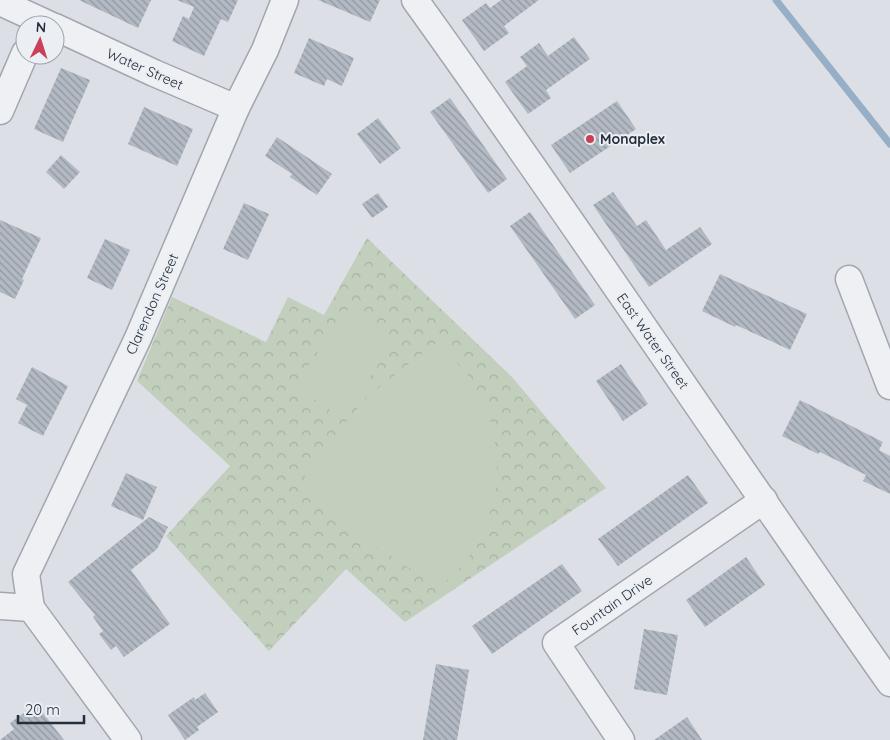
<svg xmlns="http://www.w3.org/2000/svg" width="890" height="740" viewBox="0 0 890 740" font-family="Quicksand,sans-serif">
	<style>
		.park { fill: url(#park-crowns) }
		.pitch { fill: #c2cfbd }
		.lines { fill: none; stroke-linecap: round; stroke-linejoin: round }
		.stream { stroke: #96aec6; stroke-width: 7 }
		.building { fill: url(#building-back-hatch) }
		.minor-casing { stroke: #a2a7af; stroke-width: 29 }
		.minor { stroke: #eef0f4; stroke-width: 26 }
		.poi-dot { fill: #cb4058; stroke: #ebeff4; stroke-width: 2 }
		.labels { text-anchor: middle; stroke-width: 4; stroke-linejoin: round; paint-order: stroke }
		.street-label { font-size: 14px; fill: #262e3b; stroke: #ebeff4 }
		.poi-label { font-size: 14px; font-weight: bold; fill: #262e3b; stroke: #ebeff4; text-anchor: start }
	</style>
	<defs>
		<pattern id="park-crowns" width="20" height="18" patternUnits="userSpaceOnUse" patternTransform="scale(1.25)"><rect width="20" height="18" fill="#c2cfbd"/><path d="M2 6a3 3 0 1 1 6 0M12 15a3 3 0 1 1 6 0" fill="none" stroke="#a7b2a3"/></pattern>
		<pattern id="building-back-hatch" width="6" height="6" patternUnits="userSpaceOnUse" patternTransform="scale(1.25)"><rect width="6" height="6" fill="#b3b9c2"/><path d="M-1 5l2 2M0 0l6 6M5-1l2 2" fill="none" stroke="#91979f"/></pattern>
	</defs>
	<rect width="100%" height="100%" fill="#dce0e6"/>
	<polygon class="park" points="367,238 512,377 606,488 405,622 346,569 269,651 166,536 230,466 137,381 172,297 266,342 288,297 324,315"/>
	<g class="pitch">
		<polygon points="348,309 394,342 341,418 295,385"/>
		<path d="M436,343c11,9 21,19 30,30 40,52 41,127 4,182 -9,13 -20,23 -31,33l-87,-58 -48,-42 2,-19 63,-74z"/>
	</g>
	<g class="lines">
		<polyline class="stream" points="776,0 890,144"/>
	</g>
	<g class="building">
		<polygon points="79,0 151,0 138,28"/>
		<polygon points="177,0 238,0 228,22 221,19 204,56 172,41 183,16 189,19 194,7"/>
		<polygon points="318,0 380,0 370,22"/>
		<polygon points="501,0 539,0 504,26 509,33 484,51 462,20 486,3 490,8"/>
		<polygon points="574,37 590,59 546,90 551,98 528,114 505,82 527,66 520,57 539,43 548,56"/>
		<polygon points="309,38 354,58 342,86 327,79 324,86 294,73"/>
		<polygon points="61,68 90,80 63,142 34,129"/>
		<polygon points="450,98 507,179 488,193 430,112"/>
		<polygon points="617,101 636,129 570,173 551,145"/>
		<polygon points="144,107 193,129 177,166 128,144"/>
		<polygon points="378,118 401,148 380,164 357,134"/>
		<polygon points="277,137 332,174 317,195 290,177 292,174 265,156"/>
		<polygon points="61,155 80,172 64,189 46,172"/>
		<polygon points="613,192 637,226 646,220 666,250 700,227 712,244 649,287 593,205"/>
		<polygon points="378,193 388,207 372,218 362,204"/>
		<polygon points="244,203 269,214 248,260 223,249"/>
		<polygon points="530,212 595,305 575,319 510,226"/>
		<polygon points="0,220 41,238 22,279 24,280 15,299 0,292"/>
		<polygon points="105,239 130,250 112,290 87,278"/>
		<polygon points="720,274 807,314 790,350 736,325 735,327 702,311"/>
		<polygon points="621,364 648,404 623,421 596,381"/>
		<polygon points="32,367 68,386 43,436 18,423 27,405 16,399"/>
		<polygon points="800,400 883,442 879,450 890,456 890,494 863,481 866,475 820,452 818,454 782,436"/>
		<polygon points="126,473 157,487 143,520 111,506"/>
		<polygon points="688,475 708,503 618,566 598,539"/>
		<polygon points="149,517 168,527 157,549 131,570 170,624 124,657 116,646 111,650 99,634 103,631 93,617 95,615 68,582"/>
		<polygon points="746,557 765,585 705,627 686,600"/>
		<polygon points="562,564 582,591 492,654 472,626"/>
		<polygon points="644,629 678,635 667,695 634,689"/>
		<polygon points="436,664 469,670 457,740 423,740"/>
		<polygon points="205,693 218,712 197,727 199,730 185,740 168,715 194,697 195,700"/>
		<polygon points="36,704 64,740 0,740 14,729 10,723"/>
		<polygon points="687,717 702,740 654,740"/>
	</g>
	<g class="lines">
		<g class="minor-casing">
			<g id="minor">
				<path d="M415,0c162,225 315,456 475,683"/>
				<polyline points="0,2 50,25"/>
				<polyline points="55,27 154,73 236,108"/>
				<polyline points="0,111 25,53"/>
				<polyline points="849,279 890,386"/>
				<polyline points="0,606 31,608"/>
				<polyline points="128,740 31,608 26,574 138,338 236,108 265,50 285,0"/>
				<polyline points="621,740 556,643 764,500"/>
			</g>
		</g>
		<use href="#minor" class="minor"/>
	</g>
	<circle class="poi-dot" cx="590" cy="139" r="5"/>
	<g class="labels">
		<g class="street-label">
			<text transform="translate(145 69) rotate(24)" y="5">Water Street</text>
			<text transform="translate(152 304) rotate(-66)" y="5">Clarendon Street</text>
			<text transform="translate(653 341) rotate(55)" y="5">East Water Street</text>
			<text transform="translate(612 605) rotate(-35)" y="5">Fountain Drive</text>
		</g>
		<g class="poi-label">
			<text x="600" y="144">Monaplex</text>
		</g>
	</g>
	<g transform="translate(40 40) rotate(4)"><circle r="24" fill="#ebeff4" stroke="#9ca2aa"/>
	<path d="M0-4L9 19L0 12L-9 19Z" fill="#cb4058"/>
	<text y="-8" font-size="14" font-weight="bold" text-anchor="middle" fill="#262e3b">N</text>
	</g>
	<path d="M18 715v8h66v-8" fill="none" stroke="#262e3b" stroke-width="2.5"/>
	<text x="25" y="715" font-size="15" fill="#262e3b" stroke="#ebeff4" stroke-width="4" paint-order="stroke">20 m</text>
</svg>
